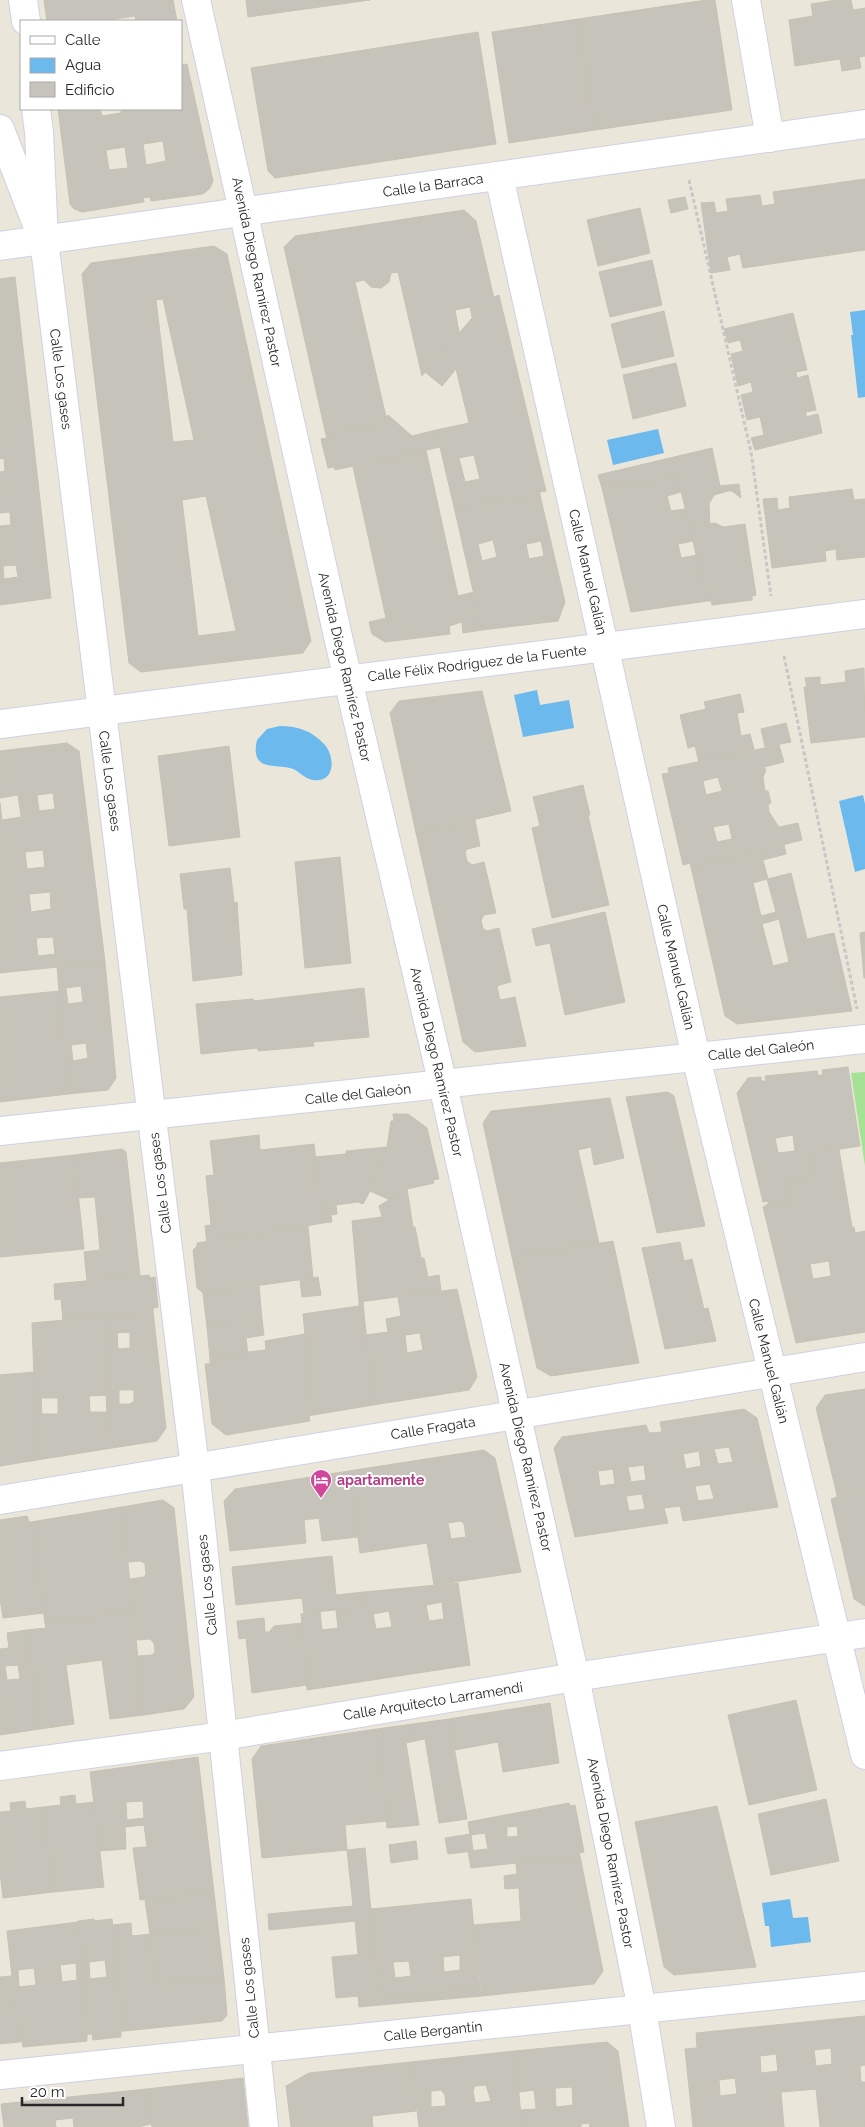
<svg xmlns="http://www.w3.org/2000/svg" width="865" height="2127" viewBox="0 0 865 2127" font-family="Raleway,sans-serif">
	<style>
		.green { fill: #a5e296 }
		.water { fill: #6cb9ed }
		.building { fill: #c6c3ba; stroke: #c6c2b4; fill-rule: evenodd }
		.lines { fill: none; stroke-linecap: round; stroke-linejoin: round }
		.minor-casing { stroke: #cfd0e1; stroke-width: 30 }
		.path { stroke: #c7c7c7; stroke-width: 3; stroke-dasharray: 4 2.5; stroke-linecap: butt }
		.minor { stroke: #fff; stroke-width: 28 }
		.labels { text-anchor: middle; stroke-width: 4; stroke-linejoin: round; paint-order: stroke }
		.street-label { font-size: 14px; fill: #282828; stroke: #fff }
		.hotel-label { font-size: 14px; font-weight: bold; fill: #b23c85; stroke: #fff; text-anchor: start }
	</style>
	<rect width="100%" height="100%" fill="#ebe6da"/>
	<polygon class="green" points="865,1072 865,1166 851,1073"/>
	<g class="water">
		<polygon points="865,310 865,397 858,398 851,335 853,335 850,312"/>
		<polygon points="658,429 664,453 613,465 607,440"/>
		<polygon points="537,690 540,705 569,700 574,728 523,737 514,695"/>
		<path d="M280,726c18,0 32,5 44,18 12,13 11,39 -11,36 -9,-1 -14,-10 -23,-12 -17,-4 -40,3 -33,-28l10,-11z"/>
		<polygon points="863,795 865,804 865,869 855,872 839,801"/>
		<polygon points="790,1899 793,1918 808,1917 811,1942 771,1947 769,1926 765,1926 762,1903"/>
	</g>
	<g class="building">
		<polygon points="44,0 173,0 177,21 136,21 135,16 115,19 116,21 47,21"/>
		<polygon points="246,0 370,0 248,17"/>
		<polygon points="706,0 715,0 732,110 595,130 578,19"/>
		<polygon points="836,0 851,0 853,10 865,8 865,56 859,57 861,68 842,71 840,59 795,66 789,20 813,16 811,4"/>
		<polygon points="578,19 595,130 509,143 492,32"/>
		<polygon points="478,32 496,144 275,178 268,171 251,68"/>
		<path d="M187,64l26,117 -3,7 -7,6 -52,7 -1,-4 -7,1 1,4 -62,10 -8,-3 -4,-5 -12,-95h42l2,7 19,-3v-4h60v-44zM163,141l3,20 -20,4 -3,-21zM125,147l3,21 -19,2 -3,-20z"/>
		<polygon points="865,179 865,250 743,268 740,254 727,257 730,270 711,273 701,203 714,202 716,213 728,211 726,199 760,195 762,206 775,204 773,192"/>
		<polygon points="685,197 688,209 671,213 668,200"/>
		<polygon points="640,208 650,253 598,266 587,220"/>
		<polygon points="464,210 476,221 493,294 472,317 470,307 455,310 459,332 422,376 398,272 391,273 389,282 381,288 371,287 364,280 355,282 386,417 380,424 326,435 284,247 295,236"/>
		<path d="M214,246l13,8 84,387 -8,12 -162,19 -12,-9 -47,-389 9,-11zM163,299l24,109 7,32 -21,2 -17,-142zM206,496l30,135 -38,5 -16,-136z"/>
		<polygon points="652,260 662,305 610,317 599,272"/>
		<path d="M15,277l36,321 -51,7v-79l11,-1 -1,-13 -10,1v-41l5,-1 -1,-13 -4,1v-180zM16,565l2,12 -14,2 -1,-13z"/>
		<path d="M493,294l1,3 5,-2 47,196 -6,1v3l-86,12 -18,-77 33,-7 -13,-54 -14,17 -17,-14zM474,455l6,24 -15,3 -6,-24z"/>
		<polygon points="664,311 674,356 622,368 611,324"/>
		<polygon points="793,313 807,370 796,372 797,378 808,375 816,410 806,412 806,417 818,414 822,433 755,450 751,438 764,435 760,417 747,420 741,395 753,392 751,382 738,386 731,354 743,351 740,340 728,343 724,329"/>
		<polygon points="676,363 686,406 633,419 623,375"/>
		<polygon points="388,415 412,436 436,430 440,447 335,470 334,467 328,468 321,439 327,438 326,435 380,424"/>
		<polygon points="712,448 720,486 739,484 741,498 732,491 728,491 714,495 709,504 710,524 715,523 723,527 745,524 756,595 752,596 752,600 712,605 711,601 707,601 678,478 602,488 598,475"/>
		<polygon points="426,450 458,596 474,592 482,630 463,633 462,622 449,626 450,634 385,642 372,634 369,622 386,618 353,467"/>
		<polygon points="678,478 681,492 667,496 671,511 685,509 693,541 678,544 681,558 697,555 707,601 631,612 602,488"/>
		<polygon points="852,489 854,500 865,499 865,557 837,560 836,549 825,551 826,561 772,568 763,499 777,498 778,510 790,508 789,497"/>
		<path d="M540,495l25,107 -7,19 -76,9 -28,-123zM493,540l4,17 -15,4 -4,-17zM541,541l3,15 -15,3 -3,-15z"/>
		<polygon points="864,668 865,737 811,743 804,687 807,687 805,678 820,677 820,685 846,682 845,671"/>
		<polygon points="482,691 511,811 416,833 390,713 399,701"/>
		<polygon points="740,694 744,712 737,713 741,736 750,734 754,749 699,763 695,746 688,748 680,715 706,709 704,702"/>
		<polygon points="786,723 791,742 765,747 761,729"/>
		<path d="M67,743l12,8 26,211 -105,11v-170l2,17 19,-3 -3,-22 -18,3v-47zM53,793l2,16 -16,2 -2,-16zM43,850l2,17 -18,2 -2,-17zM50,892l1,17 -20,3 -2,-18zM53,937l2,17 -17,2 -2,-18z"/>
		<path d="M779,745l5,17 -20,5 2,3 -3,7 2,14h3l3,12 -3,2 1,7 10,15 19,-4 4,17 -104,26 -7,1 -1,-4 -7,2 -21,-91 7,-1 -1,-5zM718,777l4,14 -16,4 -3,-14zM729,824l3,15 -15,3 -4,-15z"/>
		<polygon points="229,746 240,837 169,846 158,756"/>
		<polygon points="583,785 590,815 588,815 609,905 552,918 532,828 540,826 533,797"/>
		<polygon points="475,820 480,846 467,849 465,852 467,861 472,865 484,862 496,913 484,915 481,920 483,929 487,931 499,928 511,982 499,985 497,987 500,1000 515,997 526,1046 475,1052 463,1042 416,833"/>
		<path d="M784,845l2,9 -23,6 5,19 23,-6 16,66 27,-6 18,78 -115,13 -12,-8 -34,-149zM767,879l9,33 -15,4 -8,-33zM779,919l10,43 -16,4 -11,-42z"/>
		<polygon points="340,857 351,963 305,968 295,862"/>
		<polygon points="230,868 234,903 237,902 242,975 193,981 187,909 184,909 180,874"/>
		<polygon points="605,912 625,1002 565,1015 550,943 536,946 532,929"/>
		<polygon points="865,932 865,978 864,978 860,933"/>
		<path d="M105,962l11,116 -8,12 -40,4 -11,-127zM81,986l2,16 -15,2 -2,-16zM86,1043l2,15 -15,3 -2,-16z"/>
		<polygon points="364,988 369,1037 313,1042 314,1046 258,1051 258,1048 201,1054 196,1004 253,999 254,1001"/>
		<polygon points="59,991 68,1094 0,1102 0,997"/>
		<path d="M848,1067l12,79 -52,8 4,22 -23,3 3,21 -24,4v-3l-5,1 -26,-109 11,-15 13,-1v4h5l-1,-5 52,-5 1,4h5l-1,-5zM793,1135l2,16 -17,2 -3,-15z"/>
		<polygon points="668,1092 674,1096 705,1226 657,1233 626,1097"/>
		<polygon points="610,1098 624,1158 594,1165 591,1147 578,1150 599,1243 512,1257 483,1123 491,1111"/>
		<polygon points="393,1114 408,1114 427,1128 439,1179 433,1180 434,1183 407,1189 390,1200 370,1191 369,1188 387,1147 391,1121 394,1121"/>
		<polygon points="259,1135 260,1150 314,1144 323,1223 207,1243 205,1226 211,1225 206,1176 214,1175 210,1141"/>
		<polygon points="387,1147 369,1188 370,1191 363,1204 358,1202 336,1205 337,1214 331,1215 332,1222 323,1223 316,1157 346,1154 346,1151"/>
		<polygon points="122,1149 126,1152 140,1275 87,1281 84,1252 100,1250 95,1197 79,1198 74,1155"/>
		<path d="M839,1149l13,78h2l1,6 10,-2v101l-69,11 -33,-136 5,-3 24,-4 -3,-21 23,-3 -4,-22zM829,1261l2,15 -18,3 -3,-15z"/>
		<polygon points="74,1155 84,1249 0,1257 0,1163"/>
		<polygon points="407,1189 413,1227 415,1227 421,1258 424,1258 428,1277 439,1275 441,1291 359,1302 352,1221 382,1217 379,1206"/>
		<polygon points="308,1226 313,1278 203,1293 197,1288 193,1250 197,1246 197,1243"/>
		<polygon points="613,1241 639,1363 551,1376 537,1368 512,1257"/>
		<polygon points="680,1242 684,1261 692,1259 704,1309 708,1308 716,1341 665,1349 642,1248"/>
		<polygon points="149,1275 150,1278 155,1277 158,1307 153,1308 153,1311 63,1320 61,1299 55,1300 54,1284"/>
		<polygon points="318,1277 321,1295 302,1297 300,1280"/>
		<polygon points="259,1286 262,1319 207,1327 203,1293"/>
		<path d="M457,1289l20,88 -8,13 -96,15 -7,-70 22,-3 -2,-13 15,-3 -3,-19zM420,1333l3,17 -16,3 -2,-18z"/>
		<polygon points="359,1302 363,1302 373,1405 313,1415 303,1314 359,1306"/>
		<path d="M153,1311l13,117 -9,13 -45,7 -4,-132zM130,1332v16l-12,1 -1,-16zM119,1390h15v11l-4,3h-11z"/>
		<path d="M108,1316l4,132 -75,12 -5,-137zM106,1395l1,17h-17l-1,-16zM41,1398h17v16h-16z"/>
		<polygon points="262,1319 264,1335 246,1338 248,1355 210,1359 207,1327"/>
		<polygon points="305,1334 313,1415 309,1416 310,1421 226,1435 212,1424 205,1364 210,1364 210,1359 248,1355 248,1352 266,1350 265,1341"/>
		<polygon points="35,1372 37,1460 0,1466 0,1375"/>
		<polygon points="865,1389 865,1488 837,1495 816,1408 825,1395"/>
		<path d="M744,1409l13,9 21,89 -95,14 -3,-15 -16,2 4,15 -93,14 -21,-89 8,-11 84,-12 3,8 13,-1 -2,-10zM729,1447l4,15 -15,2 -4,-15zM699,1451l2,15 -15,3 -3,-15zM644,1465l2,15 -15,2 -3,-15zM613,1469l2,15 -15,2 -2,-15zM710,1484l4,15 -16,2 -3,-15zM642,1494l3,15 -16,2 -3,-15z"/>
		<path d="M484,1450l11,8 26,114 -87,13 -7,-42 -67,10 -11,-82zM461,1521l3,3 2,13 -15,2 -3,-16z"/>
		<polygon points="349,1471 358,1537 322,1541 319,1518 304,1520 306,1543 230,1551 224,1501 235,1489"/>
		<polygon points="865,1488 865,1606 854,1599 831,1499 837,1497 837,1495"/>
		<polygon points="163,1500 174,1508 194,1697 184,1709 144,1715 138,1656 152,1655 155,1652 154,1643 150,1639 137,1640 130,1579 144,1577 146,1574 145,1564 141,1561 128,1562 122,1507"/>
		<polygon points="122,1507 133,1611 45,1623 31,1522"/>
		<polygon points="27,1516 29,1522 31,1522 44,1613 3,1618 0,1599 0,1520"/>
		<polygon points="332,1556 336,1595 364,1592 365,1607 304,1613 302,1598 236,1605 232,1567"/>
		<path d="M458,1583l12,82 -163,25 -6,-76 19,-2 2,18 16,-2 -2,-18 29,-3 -1,-15zM442,1602l2,17 -15,2 -3,-16zM389,1611l3,16 -16,2 -3,-15z"/>
		<polygon points="133,1611 144,1715 110,1719 102,1660 66,1665 74,1724 40,1729 27,1630 46,1628 45,1623"/>
		<polygon points="264,1618 265,1632 269,1632 274,1626 302,1623 307,1685 252,1693 246,1638 239,1639 237,1621"/>
		<path d="M27,1630l13,99 -40,6v-86l9,-1 -2,-15zM18,1665l2,14 -13,1 -2,-14z"/>
		<polygon points="796,1700 817,1790 749,1805 728,1715"/>
		<polygon points="550,1703 559,1763 503,1772 498,1742 455,1750 449,1719"/>
		<polygon points="449,1719 467,1819 439,1823 425,1739 415,1741 413,1724"/>
		<polygon points="413,1724 415,1741 406,1743 419,1825 387,1828 377,1729"/>
		<polygon points="377,1729 387,1821 345,1825 347,1850 262,1858 252,1759 261,1746"/>
		<path d="M198,1757l16,135 -74,8 -7,-52 14,-1 -3,-22 -19,2 1,22 -26,2 -10,-79zM143,1801l1,17 -17,2 -1,-18z"/>
		<polygon points="75,1795 76,1804 94,1802 104,1887 53,1892 43,1807 61,1805 60,1797"/>
		<polygon points="826,1799 839,1861 771,1875 758,1814"/>
		<polygon points="25,1801 26,1809 43,1807 53,1892 3,1898 0,1873 0,1812 11,1811 10,1803"/>
		<path d="M569,1803l1,3 5,-1 9,47 -5,1 1,3 -109,12 -3,-17 20,-2 -3,-16 -15,2 -2,-13zM517,1826l1,10 -11,1v-10z"/>
		<polygon points="717,1806 756,1967 674,1975 664,1967 635,1822"/>
		<polygon points="471,1834 473,1851 448,1854 445,1838"/>
		<polygon points="416,1841 418,1859 391,1863 389,1845"/>
		<polygon points="365,1848 375,1953 358,1954 355,1921 269,1930 268,1914 353,1906 347,1850"/>
		<polygon points="580,1856 603,1971 594,1984 482,1996 474,1925 521,1921 519,1888 505,1889 504,1876 517,1874 516,1863"/>
		<polygon points="214,1892 218,1927 150,1934 145,1900"/>
		<path d="M471,1899l9,89 -100,10 -9,-89zM460,1955v15l-16,2 -1,-15zM409,1961l2,15 -16,2 -2,-16z"/>
		<path d="M94,1919v2l18,-2 12,112h-3v6l-28,3 -1,-6h-3l-11,-113zM105,1960l2,17 -17,2 -1,-17z"/>
		<path d="M78,1922l11,112 -2,1v6l-64,6 -1,-6 -3,1 -12,-111zM76,1963l1,17 -15,2 -2,-17zM34,1968l2,17 -17,2 -1,-17z"/>
		<polygon points="131,1923 132,1936 150,1934 155,1985 224,1978 227,2015 222,2021 124,2031 113,1925"/>
		<polygon points="218,1927 224,1978 155,1985 150,1934"/>
		<polygon points="375,1953 380,2005 359,2007 358,1996 336,1998 332,1957"/>
		<polygon points="11,1976 19,2042 0,2044 0,1977"/>
		<polygon points="480,1988 482,1996 380,2005 380,1998"/>
		<path d="M865,2016v49l-5,1 1,16h4v45h-45l-4,-38 -35,3 3,35h-91l-8,-78 12,-1 -1,-15zM831,2048l1,16 -16,2 -2,-16zM776,2054l2,17 -17,2 -1,-17zM735,2078l2,16 -17,2 -1,-16z"/>
		<path d="M607,2042l11,9 11,76h-39l-1,-4 -8,1v3h-59l-2,-17 16,-1v-2l-2,-17 -15,2 -4,-41zM572,2087l1,18 -17,2 -1,-19z"/>
		<path d="M515,2051l7,76h-103l-8,-65zM486,2085l5,16 -16,2 -2,-12 2,-5zM441,2090l4,5 1,11 -15,1v-16z"/>
		<polygon points="411,2062 416,2111 372,2116 373,2127 291,2127 286,2086 309,2073"/>
		<polygon points="243,2078 248,2127 152,2127 147,2089"/>
		<polygon points="147,2089 151,2124 138,2127 74,2127 73,2118 55,2120 56,2127 4,2127 1,2104"/>
	</g>
	<g class="lines">
		<g class="minor-casing">
			<g id="minor">
				<polyline points="23,0 26,21"/>
				<polyline points="196,0 339,641 443,1085 575,1677 642,2009 661,2127"/>
				<polyline points="746,0 770,138"/>
				<polyline points="36,109 39,132 44,240 195,1468 264,2127"/>
				<polyline points="0,129 38,227"/>
				<polyline points="499,176 696,1057 865,1755"/>
				<polyline points="0,246 865,124"/>
				<polyline points="0,724 865,614"/>
				<polyline points="0,1131 865,1039"/>
				<polyline points="0,1500 865,1357"/>
				<polyline points="0,1766 223,1736 575,1677 865,1633"/>
				<polyline points="0,2075 865,1986"/>
			</g>
		</g>
		<g class="path">
			<polyline points="689,180 751,452 771,596"/>
			<polyline points="784,656 857,1009"/>
		</g>
		<use href="#minor" class="minor"/>
	</g>
	<defs>
		<g id="hotel-pin" transform="scale(1.125)"><path d="M0 17L-7.5 6A9.5 9.5 0 1 1 7.5 6Z" fill="#d1479c" stroke="#fff"/><path d="M-6-4.5h1.5V1H6V5H4.5V3h-9V5H-6ZM-4 0a1.8 1.8 0 1 1 3.6 0ZM.5 0V-2.5h3Q6-2.5 6 0Z" fill="#fff"/></g>
	</defs>
	<g fill-rule="evenodd">
		<use href="#hotel-pin" x="321" y="1480"/>
	</g>
	<g class="labels">
		<g class="street-label">
			<text transform="translate(433 185) rotate(-8)" y="5">Calle la Barraca</text>
			<text transform="translate(257 272) rotate(78)" y="5">Avenida Diego Ramírez Pastor</text>
			<text transform="translate(61 379) rotate(83)" y="5">Calle Los gases</text>
			<text transform="translate(588 572) rotate(77)" y="5">Calle Manuel Galián</text>
			<text transform="translate(477 663) rotate(-7)" y="5">Calle Félix Rodríguez de la Fuente</text>
			<text transform="translate(345 667) rotate(77)" y="5">Avenida Diego Ramírez Pastor</text>
			<text transform="translate(110 781) rotate(83)" y="5">Calle Los gases</text>
			<text transform="translate(676 967) rotate(77)" y="5">Calle Manuel Galián</text>
			<text transform="translate(761 1050) rotate(-6)" y="5">Calle del Galeón</text>
			<text transform="translate(437 1062) rotate(77)" y="5">Avenida Diego Ramírez Pastor</text>
			<text transform="translate(358 1094) rotate(-6)" y="5">Calle del Galeón</text>
			<text transform="translate(160 1183) rotate(-97)" y="5">Calle Los gases</text>
			<text transform="translate(769 1361) rotate(76)" y="5">Calle Manuel Galián</text>
			<text transform="translate(433 1428) rotate(-9)" y="5">Calle Fragata</text>
			<text transform="translate(526 1457) rotate(77)" y="5">Avenida Diego Ramírez Pastor</text>
			<text transform="translate(207 1585) rotate(-96)" y="5">Calle Los gases</text>
			<text transform="translate(433 1701) rotate(-9)" y="5">Calle Arquitecto Larramendi</text>
			<text transform="translate(611 1853) rotate(79)" y="5">Avenida Diego Ramírez Pastor</text>
			<text transform="translate(249 1988) rotate(-96)" y="5">Calle Los gases</text>
			<text transform="translate(433 2031) rotate(-6)" y="5">Calle Bergantín</text>
		</g>
		<g class="hotel-label">
			<text x="337" y="1485">apartamente</text>
		</g>
	</g>
	<rect x="20" y="20" width="162" height="90" fill="#ffffff" stroke="#a9a9a9"/>
	<rect x="30" y="36" width="25" height="8" fill="#ffffff" stroke="#a9a9a9"/>
	<text x="65" y="45" font-size="15" fill="#282828">Calle</text>
	<rect x="30" y="58" width="25" height="15" fill="#6cb9ed" stroke="#a9a9a9"/>
	<text x="65" y="70" font-size="15" fill="#282828">Agua</text>
	<rect x="30" y="82" width="25" height="15" fill="#c6c3ba" stroke="#a9a9a9"/>
	<text x="65" y="95" font-size="15" fill="#282828">Edificio</text>
	<path d="M22 2097v8h101v-8" fill="none" stroke="#282828" stroke-width="2.5"/>
	<text x="30" y="2097" font-size="15" fill="#282828" stroke="#ffffff" stroke-width="4" paint-order="stroke">20 m</text>
</svg>
